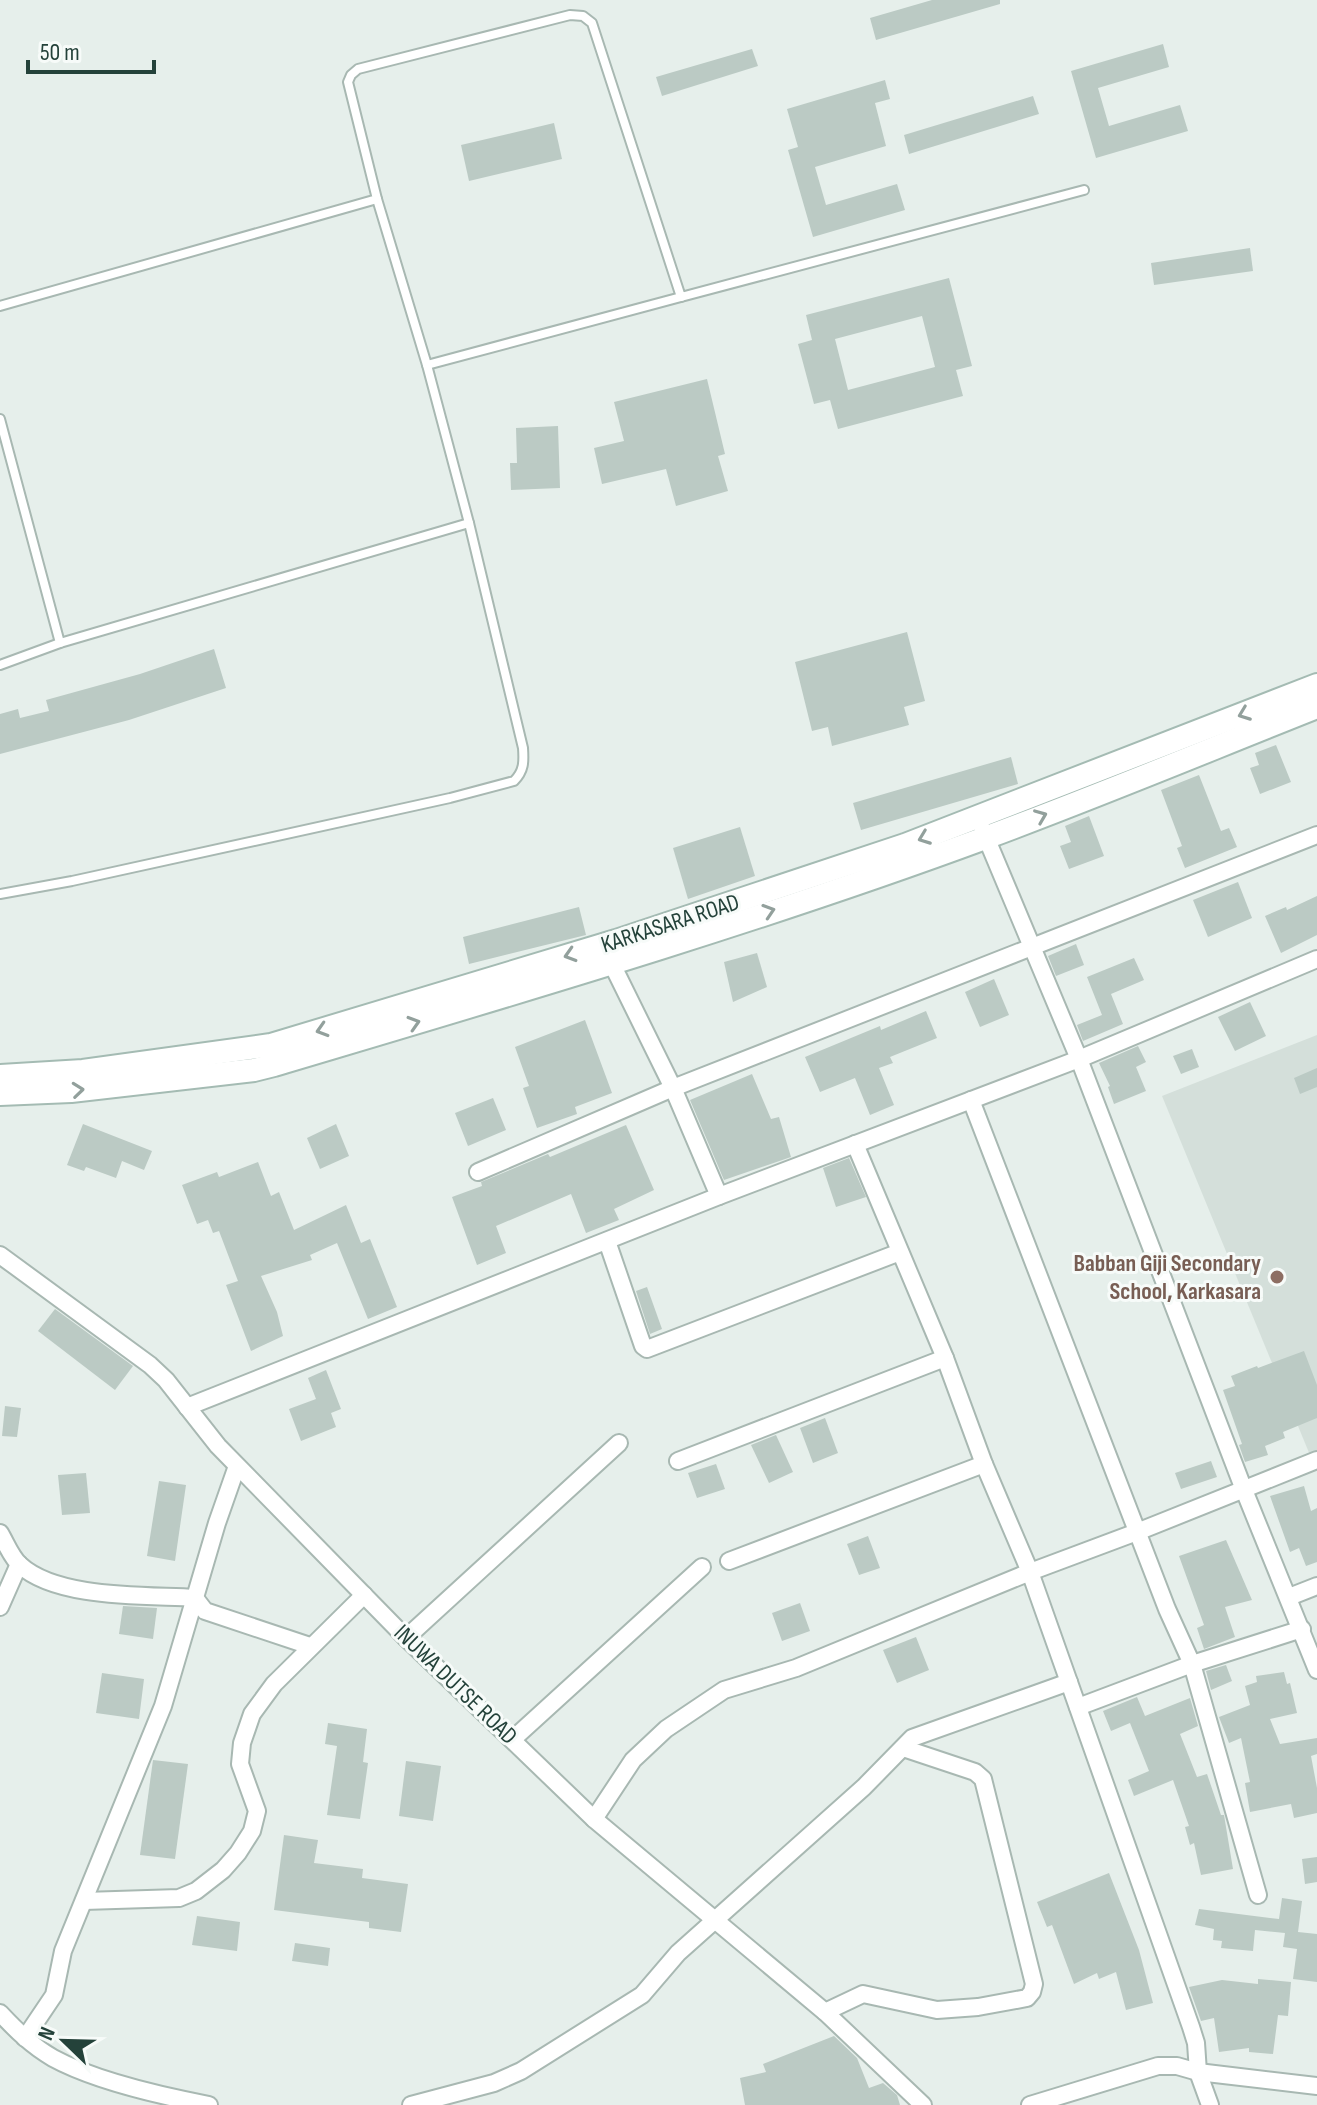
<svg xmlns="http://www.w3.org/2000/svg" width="1317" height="2105" viewBox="0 0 1317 2105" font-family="'Sofia Sans Condensed',sans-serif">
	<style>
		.built { fill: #d4dfda }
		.building { fill: #bbcac4; fill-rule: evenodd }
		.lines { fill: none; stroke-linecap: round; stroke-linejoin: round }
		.service-casing { stroke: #a8b8b2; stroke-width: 12 }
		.minor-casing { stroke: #a8b8b2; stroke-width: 20 }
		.secondary-casing { stroke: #a4bbb3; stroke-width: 26 }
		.service { stroke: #fff; stroke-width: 8 }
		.minor { stroke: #fff; stroke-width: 16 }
		.secondary { stroke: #fff; stroke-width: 22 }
		.oneway { stroke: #92a09c }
		.education-dot { fill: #8d6e63; stroke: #f7fbf9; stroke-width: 3 }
		.labels { text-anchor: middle; stroke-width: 6; stroke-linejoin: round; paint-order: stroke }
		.street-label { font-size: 24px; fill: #24423a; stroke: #f7fbf9 }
		.education-label { font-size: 24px; font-weight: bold; fill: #785e54; stroke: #f7fbf9; text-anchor: end }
	</style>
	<rect width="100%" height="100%" fill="#e6efeb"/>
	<polygon class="built" points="1317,1035 1317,1457 1312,1460 1162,1096"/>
	<g class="building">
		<polygon points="932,0 1000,0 1000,4 876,40 870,18"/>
		<polygon points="1163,44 1169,67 1098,88 1109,126 1180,105 1188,131 1096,158 1071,71"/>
		<polygon points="752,49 758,66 662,96 656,77"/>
		<polygon points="885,80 890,99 875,103 886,146 815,167 826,205 897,184 905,210 813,237 788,150 798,147 787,109"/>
		<polygon points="1033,96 1039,114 909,154 904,135"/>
		<polygon points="554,123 562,159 469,181 461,145"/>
		<polygon points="1250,248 1253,271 1154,285 1151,263"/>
		<path d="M949,278l23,88 -16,4 7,26 -125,33 -8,-29 -16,4 -16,-60 14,-4 -6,-25zM922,316l13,51 -87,23 -13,-51z"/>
		<polygon points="707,379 725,454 718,456 728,491 676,506 666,469 602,484 594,448 624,441 614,402"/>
		<polygon points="558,426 560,488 511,490 510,463 517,463 516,428"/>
		<polygon points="907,632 925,701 904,707 909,725 832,746 828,727 812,731 795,662"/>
		<polygon points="214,649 226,688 129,720 0,754 0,714 18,709 20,718 49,711 46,700 140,674"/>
		<polygon points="1276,745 1291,782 1260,794 1250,768 1259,765 1255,753"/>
		<polygon points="1011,757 1018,784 861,830 853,803"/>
		<polygon points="1199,775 1221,831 1229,828 1237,847 1185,868 1177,848 1182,846 1161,790"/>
		<polygon points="1089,816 1104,856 1069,869 1060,846 1071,842 1065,826"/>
		<polygon points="740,827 755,876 688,899 673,848"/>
		<polygon points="1238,882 1252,918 1208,937 1193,900"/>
		<polygon points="1317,896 1317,935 1281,953 1265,916 1286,907 1287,910"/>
		<polygon points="579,907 586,935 469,964 463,937"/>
		<polygon points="1076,944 1084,965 1056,976 1048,956"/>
		<polygon points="757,953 767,987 733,1002 724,962"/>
		<polygon points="1134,958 1144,980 1111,994 1123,1024 1083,1041 1077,1025 1102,1015 1087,977"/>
		<polygon points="994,979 1009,1015 980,1027 965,992"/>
		<polygon points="1250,1002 1266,1036 1235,1051 1218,1017"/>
		<polygon points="926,1011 937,1038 890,1057 893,1063 879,1068 894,1105 870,1115 855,1078 820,1092 805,1057 880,1026 881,1030"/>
		<polygon points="585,1020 612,1093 575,1107 577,1114 537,1128 523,1088 529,1086 515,1047"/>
		<polygon points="1138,1046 1146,1062 1136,1067 1146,1091 1114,1104 1108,1087 1110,1086 1099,1063"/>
		<polygon points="1192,1049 1199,1067 1181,1074 1173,1056"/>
		<polygon points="1317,1068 1317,1087 1300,1094 1294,1078"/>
		<polygon points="752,1074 771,1119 779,1117 791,1157 724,1180 690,1100"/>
		<polygon points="493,1098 506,1130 468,1146 455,1113"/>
		<polygon points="83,1124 152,1151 144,1170 122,1161 116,1178 86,1167 84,1171 67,1165"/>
		<polygon points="336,1124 349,1156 320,1169 307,1138"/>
		<polygon points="626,1125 654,1190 614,1209 619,1220 586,1233 571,1194 496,1226 506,1253 477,1265 452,1197 482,1186 481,1182 548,1154 550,1157"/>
		<polygon points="849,1158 866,1197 836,1207 823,1168"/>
		<polygon points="258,1162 271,1196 279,1192 294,1230 346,1205 361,1243 370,1239 397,1307 368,1319 337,1243 310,1255 312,1260 261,1276 277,1312 283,1336 251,1351 226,1285 238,1281 219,1231 213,1233 208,1220 197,1224 182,1185 217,1172 219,1177"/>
		<polygon points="647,1287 662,1329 650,1334 636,1291"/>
		<polygon points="55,1309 133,1366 115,1390 38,1331"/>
		<polygon points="1304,1351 1317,1385 1317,1418 1283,1432 1285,1438 1265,1446 1268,1455 1245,1462 1239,1445 1242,1444 1223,1390 1235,1386 1231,1376 1257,1366 1258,1368"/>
		<polygon points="326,1370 341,1409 331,1413 336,1427 301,1441 289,1409 316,1399 308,1378"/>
		<polygon points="5,1406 21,1408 17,1437 2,1436"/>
		<polygon points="825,1418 838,1453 813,1463 800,1428"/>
		<polygon points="776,1435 793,1472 769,1483 751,1445"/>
		<polygon points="1211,1461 1217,1477 1181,1489 1175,1473"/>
		<polygon points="716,1464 725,1489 697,1498 688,1473"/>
		<polygon points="86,1473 90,1513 62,1515 58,1475"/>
		<polygon points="159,1481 186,1485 175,1561 147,1556"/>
		<polygon points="1304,1486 1311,1511 1317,1508 1317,1562 1306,1566 1299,1548 1290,1552 1270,1496"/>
		<polygon points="868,1536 880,1568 859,1575 847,1544"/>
		<polygon points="1226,1540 1252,1600 1225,1607 1235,1637 1204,1649 1197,1628 1204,1625 1179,1556"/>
		<polygon points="800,1603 810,1631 782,1641 772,1613"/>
		<polygon points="123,1606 157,1608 153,1639 119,1634"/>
		<polygon points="916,1637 929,1670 897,1683 883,1650"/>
		<polygon points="1226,1665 1232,1681 1211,1690 1206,1671"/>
		<polygon points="1284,1672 1287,1684 1290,1683 1297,1713 1270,1719 1280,1744 1317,1738 1317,1754 1311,1756 1317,1788 1317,1813 1294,1818 1291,1804 1250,1812 1245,1783 1250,1782 1241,1738 1229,1743 1219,1717 1250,1705 1245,1686 1257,1682 1256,1676"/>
		<polygon points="102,1673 144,1679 139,1719 96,1713"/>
		<polygon points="1137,1697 1145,1716 1190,1698 1198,1726 1180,1734 1197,1777 1207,1774 1221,1815 1224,1815 1233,1869 1201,1875 1194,1843 1190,1845 1185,1827 1189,1826 1173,1780 1134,1796 1128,1780 1149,1771 1130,1723 1111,1731 1103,1711"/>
		<polygon points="328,1723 367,1729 363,1762 368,1763 360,1819 327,1815 337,1746 325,1744"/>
		<polygon points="153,1760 188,1764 175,1859 140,1855"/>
		<polygon points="406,1761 441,1766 433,1821 399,1816"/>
		<polygon points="284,1835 318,1840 314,1863 363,1869 362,1878 408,1884 401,1932 369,1928 369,1922 274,1910"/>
		<polygon points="1317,1857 1317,1882 1305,1884 1302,1859"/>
		<polygon points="1109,1873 1139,1950 1153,2003 1126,2010 1116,1972 1099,1979 1097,1973 1074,1984 1052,1925 1047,1927 1037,1902"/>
		<polygon points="1282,1898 1302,1901 1298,1932 1317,1934 1317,1982 1293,1979 1297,1949 1283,1947 1285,1933 1255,1930 1253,1951 1221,1948 1222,1941 1213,1940 1214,1929 1195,1925 1199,1909 1279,1919"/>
		<polygon points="197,1916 240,1922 237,1951 192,1945"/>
		<polygon points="295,1943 330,1948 328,1966 292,1961"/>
		<polygon points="1258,1979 1291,1982 1288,2016 1278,2015 1273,2054 1249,2052 1249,2048 1219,2052 1214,2018 1201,2021 1189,1987 1222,1980 1258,1984"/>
		<polygon points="834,2036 857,2058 869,2088 883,2083 897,2095 900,2105 745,2105 740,2078 766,2072 763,2064"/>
	</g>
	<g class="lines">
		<g class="service-casing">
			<g id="service">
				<polyline points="377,199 427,365 681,297"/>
				<polyline points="0,306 377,199 348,82 351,75 358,69 570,15 583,16 592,23 681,297 1084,190"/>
				<polyline points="0,419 60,643"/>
				<polyline points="0,665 60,643 469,523"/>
				<path d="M0,894l72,-13 378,-83 64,-17c10,-10 10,-19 9,-33l-54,-225 -42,-158"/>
			</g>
		</g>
		<g class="minor-casing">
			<g id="minor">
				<polyline points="983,830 1079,1059 1244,1490 1317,1670"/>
				<polyline points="607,954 673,1088 719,1196"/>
				<polyline points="971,1100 1167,1609 1192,1664 1258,1895"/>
				<polyline points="855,1144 945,1358 984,1464 1030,1572 1191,2027 1196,2043 1198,2072 1210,2105"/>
				<polyline points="478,1172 673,1088 1317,835"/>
				<polyline points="607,1241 643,1346 647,1349 900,1252"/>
				<polyline points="0,1255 150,1365 166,1380 218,1446 406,1638 594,1819 825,2012 923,2105"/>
				<polyline points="187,1407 719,1196 1079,1059 1317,959"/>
				<polyline points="678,1461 945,1358"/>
				<path d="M0,1533c6,10 11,24 20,32 37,34 125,30 175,33l10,13 105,35"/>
				<polyline points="729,1561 984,1464"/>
				<polyline points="1289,1597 1317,1586"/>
				<polyline points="0,1607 19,1564"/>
				<polyline points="406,1638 619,1443"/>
				<polyline points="1078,1707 1192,1664 1302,1629"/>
				<polyline points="513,1739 702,1567"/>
				<polyline points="594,1819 633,1760 666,1729 724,1690 796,1668 1030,1572 1137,1532 1317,1460"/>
				<polyline points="84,1901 179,1898 196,1891 223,1870 238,1853 252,1831 257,1811 240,1764 242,1743 252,1714 274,1684 364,1595"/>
				<polyline points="825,2012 863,1994 937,2010 978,2007 1027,1998 1032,1992 1034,1984 983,1779 975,1772 903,1748"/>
				<path d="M0,2013c16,17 32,33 53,45 42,23 109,38 156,47"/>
				<polyline points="25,2038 54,1995 63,1951 163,1706 217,1523 237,1466"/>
				<polyline points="411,2105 494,2083 521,2071 642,1995 678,1953 864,1787 912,1738 1069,1682"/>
				<polyline points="1030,2105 1158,2066 1177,2066 1198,2072 1317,2086"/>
			</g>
		</g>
		<g class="secondary-casing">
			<g id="secondary">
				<polyline points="0,1076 83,1071 271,1045 616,941 905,845 1317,685"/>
				<path d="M0,1094l71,-3 183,-21 20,-5c238,-71 478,-141 711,-227 111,-41 221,-87 332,-131"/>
			</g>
		</g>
		<use href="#service" class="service"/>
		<use href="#minor" class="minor"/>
		<use href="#secondary" class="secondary"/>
	</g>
	<defs><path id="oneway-chevron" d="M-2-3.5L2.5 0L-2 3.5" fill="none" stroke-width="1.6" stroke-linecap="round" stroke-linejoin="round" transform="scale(2)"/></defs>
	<g class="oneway">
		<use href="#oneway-chevron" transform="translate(1244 714) rotate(159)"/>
		<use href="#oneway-chevron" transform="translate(1041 816) rotate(-22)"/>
		<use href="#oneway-chevron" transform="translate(924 838) rotate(159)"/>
		<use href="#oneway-chevron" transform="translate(769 911) rotate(-18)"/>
		<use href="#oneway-chevron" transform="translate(570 955) rotate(163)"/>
		<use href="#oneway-chevron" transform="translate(414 1023) rotate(-17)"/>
		<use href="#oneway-chevron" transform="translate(322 1030) rotate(163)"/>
		<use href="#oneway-chevron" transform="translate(78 1090) rotate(-6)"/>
	</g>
	<circle class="education-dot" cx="1277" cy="1277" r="8"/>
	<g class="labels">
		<g class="street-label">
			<text transform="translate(670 923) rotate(-18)" y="8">KARKASARA ROAD</text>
			<text transform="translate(456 1684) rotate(44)" y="8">INUWA DUTSE ROAD</text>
		</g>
		<g class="education-label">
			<text x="1261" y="1271">Babban Giji Secondary<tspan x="1261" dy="28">School, Karkasara</tspan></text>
		</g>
	</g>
	<g transform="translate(64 2041) rotate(293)" stroke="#f7fbf9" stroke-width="6" paint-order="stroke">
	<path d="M0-6L14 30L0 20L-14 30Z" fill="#24423a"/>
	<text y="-12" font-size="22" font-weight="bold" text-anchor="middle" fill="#24423a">N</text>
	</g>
	<path d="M28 60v12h126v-12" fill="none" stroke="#24423a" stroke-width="4"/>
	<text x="40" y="60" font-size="24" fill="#24423a" stroke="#f7fbf9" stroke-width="6" paint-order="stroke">50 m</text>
</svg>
